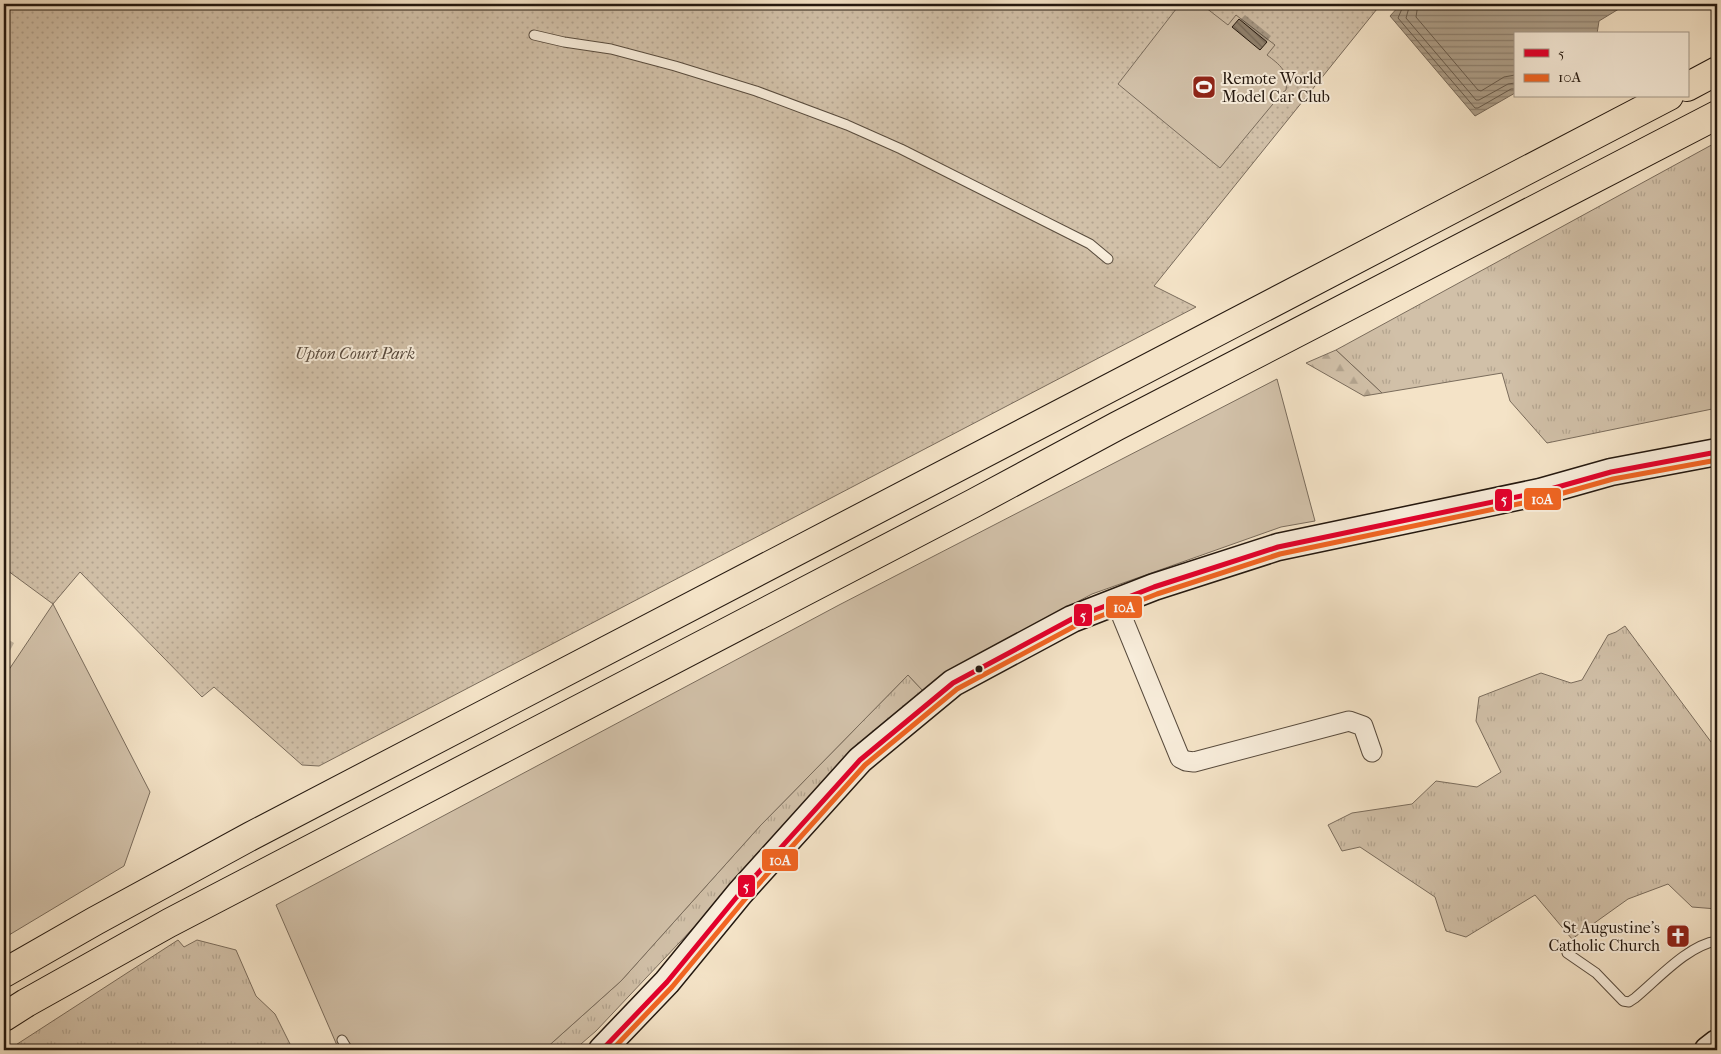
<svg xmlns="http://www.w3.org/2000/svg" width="1721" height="1054" viewBox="0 0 1721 1054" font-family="'IM FELL French Canon',serif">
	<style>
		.grass { fill: url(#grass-tufts); stroke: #7a6c5c }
		.forest { fill: url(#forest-firs); stroke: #7a6c5c }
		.park { fill: url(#park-dots); stroke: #7a6c5c }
		.garden { fill: #d1c0a8; stroke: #7a6c5c }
		.water { fill: url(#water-rules); stroke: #766858 }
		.shadow { fill: #0003 }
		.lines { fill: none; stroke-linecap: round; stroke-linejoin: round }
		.shore { stroke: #685b4c; stroke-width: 1 }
		.building { fill: url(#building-back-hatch); stroke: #24180f }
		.lane-casing { stroke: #584b3d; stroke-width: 11 }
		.street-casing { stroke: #584b3d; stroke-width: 21 }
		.secondary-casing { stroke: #24180f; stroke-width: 29 }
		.highway-casing { stroke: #24180f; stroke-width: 30 }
		.lane { stroke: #f8eddb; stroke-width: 9 }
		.street { stroke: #f8eddb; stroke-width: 19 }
		.secondary { stroke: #f8eddb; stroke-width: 26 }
		.highway { stroke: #f4e3c7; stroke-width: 28 }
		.bus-1-casing { stroke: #f8eddb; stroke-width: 9 }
		.bus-2-casing { stroke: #f8eddb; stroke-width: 9 }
		.bus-1 { stroke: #e4002b; stroke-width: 5 }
		.bus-2 { stroke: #f26522; stroke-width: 5 }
		.bus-dot { fill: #24180f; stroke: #f8eddb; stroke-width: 2 }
		.labels { text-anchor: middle; stroke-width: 4; stroke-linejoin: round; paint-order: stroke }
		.poi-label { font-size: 16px; fill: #24180f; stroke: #f8eddb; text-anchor: start }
		.park-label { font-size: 16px; font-style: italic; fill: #584a3d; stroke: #f8eddb }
		.line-badge { stroke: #f8eddb; stroke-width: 2 }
		.badge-label { font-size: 14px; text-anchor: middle; font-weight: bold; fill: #fff }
	</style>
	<defs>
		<pattern id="grass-tufts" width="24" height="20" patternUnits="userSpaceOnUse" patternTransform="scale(1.25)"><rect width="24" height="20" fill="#d1c0a8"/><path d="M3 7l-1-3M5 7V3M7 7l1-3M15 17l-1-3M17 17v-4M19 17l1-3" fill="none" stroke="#b3a48f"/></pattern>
		<pattern id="forest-firs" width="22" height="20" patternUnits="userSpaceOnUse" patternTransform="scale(1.25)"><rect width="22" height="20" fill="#d1c0a8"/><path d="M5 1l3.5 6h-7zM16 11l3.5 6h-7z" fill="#b3a48f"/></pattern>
		<pattern id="park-dots" width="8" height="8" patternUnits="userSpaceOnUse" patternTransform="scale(1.25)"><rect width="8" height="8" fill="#d1c0a8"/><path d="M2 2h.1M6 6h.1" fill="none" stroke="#b3a48f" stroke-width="1.8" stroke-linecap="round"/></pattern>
		<pattern id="water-rules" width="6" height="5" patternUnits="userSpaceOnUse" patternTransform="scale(1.25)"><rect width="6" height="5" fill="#ad9e88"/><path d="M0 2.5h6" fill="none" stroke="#8d806e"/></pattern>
		<pattern id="building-back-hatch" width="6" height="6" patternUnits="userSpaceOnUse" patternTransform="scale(1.25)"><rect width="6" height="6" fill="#90826f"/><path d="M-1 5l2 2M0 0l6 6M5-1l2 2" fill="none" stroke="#75695a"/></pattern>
	</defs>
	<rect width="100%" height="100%" fill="#f4e3c7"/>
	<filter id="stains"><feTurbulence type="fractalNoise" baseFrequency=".004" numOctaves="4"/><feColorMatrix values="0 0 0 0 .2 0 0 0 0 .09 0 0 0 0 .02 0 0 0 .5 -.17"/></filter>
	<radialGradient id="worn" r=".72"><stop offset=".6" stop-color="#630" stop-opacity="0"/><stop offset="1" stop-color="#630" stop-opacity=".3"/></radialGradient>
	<g class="grass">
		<polygon points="1717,142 1717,408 1547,443 1510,401 1502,373 1382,393 1336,350"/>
		<polygon points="1625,626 1717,750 1717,909 1692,907 1668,884 1628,899 1572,939 1535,895 1466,937 1446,931 1435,897 1360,847 1342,851 1328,825 1352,813 1412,804 1436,781 1477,787 1501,772 1476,721 1479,697 1541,673 1571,683 1582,680 1608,635 1616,632"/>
		<polygon points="908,675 924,692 762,855 596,1031 574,1050 544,1050 621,981 760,826"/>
		<polygon points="178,940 184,947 197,940 236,950 256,996 275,1014 293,1050 8,1050"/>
	</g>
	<polygon class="forest" points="1336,350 1382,393 1364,396 1306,363"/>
	<polygon class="park" points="4,4 1381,4 1154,286 1196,307 319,766 302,765 214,687 202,697 80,572 53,604 4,568"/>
	<g class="garden">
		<path d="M1180,4h21l27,21 8,-10 39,30 -8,10c13,10 22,16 19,35l-4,3 -62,75 -102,-84z"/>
		<polygon points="1277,379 1315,521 1281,527 1092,594 948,671 924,692 908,675 760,826 621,981 544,1050 339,1050 276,905 839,605"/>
		<polygon points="53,604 150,792 124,866 4,938 4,677"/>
	</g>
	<polygon class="water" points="1401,4 1627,4 1599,21 1597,34 1515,34 1515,93 1475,116 1390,16"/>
	<g class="shadow">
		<polygon points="1245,15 1271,36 1265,44 1240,20"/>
		<polygon points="4,637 14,643 4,662"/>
	</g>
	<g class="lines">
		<g class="shore">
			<polyline points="1404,4 1398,18 1475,108 1478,108 1511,89 1515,89"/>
			<polyline points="1410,4 1406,18 1476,100 1479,100 1508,84 1515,83"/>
			<polyline points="1418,4 1416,17 1478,90 1481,91 1504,77 1515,75"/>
		</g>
	</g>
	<polygon class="building" points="1239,19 1267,42 1260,50 1232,27"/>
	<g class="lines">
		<g class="lane-casing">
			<g id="lane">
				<polyline points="534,35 564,42 611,49 675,66 756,91 847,125 901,149 1090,244 1108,259"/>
				<path d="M1567,953l29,20 27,28 6,1 6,-4c23,-19 53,-53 82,-57"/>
				<polyline points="342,1040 348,1050"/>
			</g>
		</g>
		<g class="street-casing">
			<polyline id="street" points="1116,602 1180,758 1186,761 1194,762 1349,721 1363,726 1372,752"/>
		</g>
		<g class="secondary-casing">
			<g id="secondary">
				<polyline points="602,1050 667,982 740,893 860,760 953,683 1072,619 1154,587 1278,547 1540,492 1611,472 1717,452"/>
				<polyline points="1708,1050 1717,1043"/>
			</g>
		</g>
		<g class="highway-casing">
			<g id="highway">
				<polyline points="1687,87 1717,71"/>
				<polyline points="4,973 95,921 251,836 1669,96"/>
				<polyline points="4,1017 26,1003 169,923 974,503 1117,426 1717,115"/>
			</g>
		</g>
		<use href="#lane" class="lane"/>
		<use href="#street" class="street"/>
		<use href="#secondary" class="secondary"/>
		<use href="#highway" class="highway"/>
		<g class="bus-1-casing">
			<polyline id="bus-1" points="602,1050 667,982 740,893 860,760 953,683 1072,619 1154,587 1278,547 1540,492 1611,472 1717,452"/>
		</g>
		<g class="bus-2-casing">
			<polyline id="bus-2" points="612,1050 672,987 746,898 865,765 957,689 1075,626 1157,594 1280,554 1542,499 1613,479 1717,460"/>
		</g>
		<use href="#bus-1" class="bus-1"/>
		<use href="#bus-2" class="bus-2"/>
	</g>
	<defs>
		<g id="stadium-square" transform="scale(1.25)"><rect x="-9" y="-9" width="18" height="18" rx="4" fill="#8f2418" stroke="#f8eddb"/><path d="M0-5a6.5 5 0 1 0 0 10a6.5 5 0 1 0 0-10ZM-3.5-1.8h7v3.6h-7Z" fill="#fff"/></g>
		<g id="church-square" transform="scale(1.25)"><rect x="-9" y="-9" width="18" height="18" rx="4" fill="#8f2418" stroke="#f8eddb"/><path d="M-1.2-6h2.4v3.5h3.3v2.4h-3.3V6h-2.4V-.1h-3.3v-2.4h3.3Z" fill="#fff"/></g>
	</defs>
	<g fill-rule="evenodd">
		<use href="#stadium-square" x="1204" y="87"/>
		<use href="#church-square" x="1678" y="936"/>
	</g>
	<circle class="bus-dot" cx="979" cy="669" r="4.5"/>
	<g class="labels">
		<g class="poi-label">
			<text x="1222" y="84">Remote World<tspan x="1222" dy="18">Model Car Club</tspan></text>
			<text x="1660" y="933" text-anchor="end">St Augustine's<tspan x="1660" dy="18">Catholic Church</tspan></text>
		</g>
		<g class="park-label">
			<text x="355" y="359">Upton Court Park</text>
		</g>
	</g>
	<g class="line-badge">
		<rect x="1523" y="487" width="39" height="24" rx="5" fill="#f26522"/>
		<rect x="1494" y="488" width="19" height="24" rx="5" fill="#e4002b"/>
		<rect x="1105" y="595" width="38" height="24" rx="5" fill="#f26522"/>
		<rect x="1073" y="603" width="20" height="24" rx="5" fill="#e4002b"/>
		<rect x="761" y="848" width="38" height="24" rx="5" fill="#f26522"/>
		<rect x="737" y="874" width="19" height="24" rx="5" fill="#e4002b"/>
	</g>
	<g class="badge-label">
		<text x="1542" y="504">10A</text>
		<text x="1504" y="504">5</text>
		<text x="1124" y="612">10A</text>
		<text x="1083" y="620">5</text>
		<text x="780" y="865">10A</text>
		<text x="746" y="891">5</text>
	</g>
	<rect width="1721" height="1054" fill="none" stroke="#f4e3c7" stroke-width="20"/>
	<rect x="5" y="5" width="1711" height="1044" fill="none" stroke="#24180f" stroke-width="2.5"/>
	<rect x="10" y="10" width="1701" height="1034" fill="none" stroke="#24180f"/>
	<rect x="1514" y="32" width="175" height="65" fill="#f8eddb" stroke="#a39889"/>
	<rect x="1524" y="49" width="25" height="8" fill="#e4002b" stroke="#a39889"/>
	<text x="1558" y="58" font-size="15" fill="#24180f">5</text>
	<rect x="1524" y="74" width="25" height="8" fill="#f26522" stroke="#a39889"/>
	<text x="1558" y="82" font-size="15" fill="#24180f">10A</text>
	<rect width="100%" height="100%" filter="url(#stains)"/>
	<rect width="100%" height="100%" fill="url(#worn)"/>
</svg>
